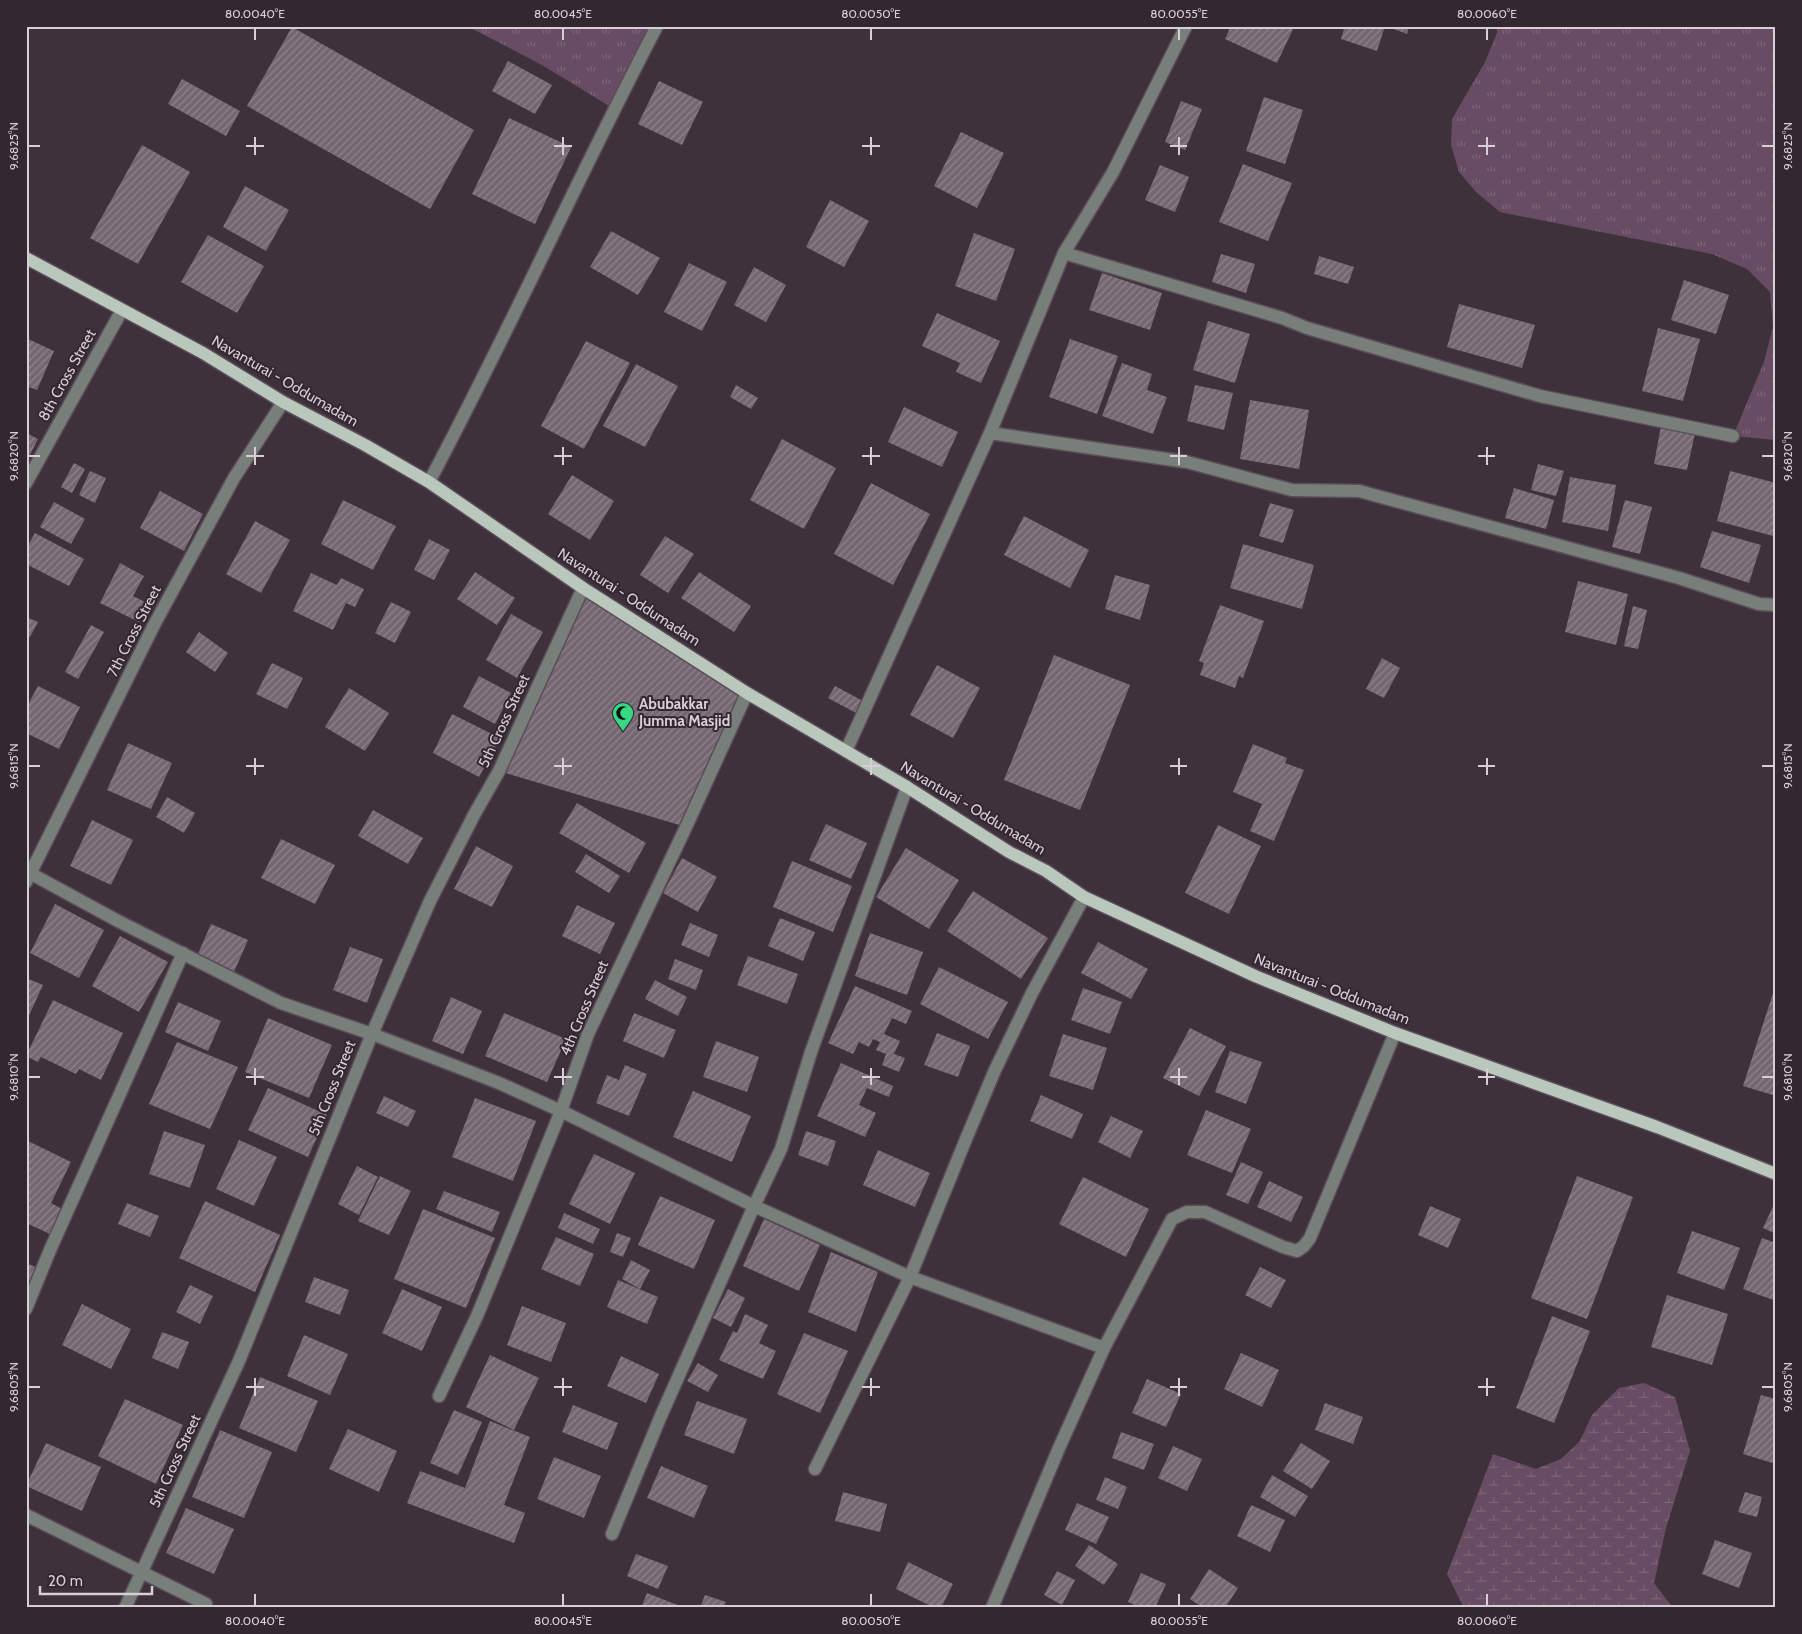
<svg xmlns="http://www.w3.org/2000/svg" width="1802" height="1634" viewBox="0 0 1802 1634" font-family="Cabin,sans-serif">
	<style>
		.grass { fill: url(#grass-tufts) }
		.wetland { fill: url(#wetland-marsh) }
		.building { fill: url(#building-hatch) }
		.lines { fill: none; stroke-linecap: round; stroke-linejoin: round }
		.minor-casing { stroke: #5a4d58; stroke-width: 15 }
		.major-casing { stroke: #5a4d58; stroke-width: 15 }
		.minor { stroke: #787f7a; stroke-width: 12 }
		.major { stroke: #b9c7bd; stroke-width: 12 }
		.ticks { fill: none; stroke: #d7cfd5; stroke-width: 2 }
		.labels { text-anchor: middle; stroke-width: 4; stroke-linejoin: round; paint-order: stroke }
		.street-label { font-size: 15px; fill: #d7cfd5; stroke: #332731 }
		.poi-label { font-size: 15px; font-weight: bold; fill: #d7cfd5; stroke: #332731; text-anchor: start }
		.neatline { fill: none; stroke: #d7cfd5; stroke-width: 2 }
		.ticks-label { font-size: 12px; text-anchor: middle; fill: #d7cfd5 }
	</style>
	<defs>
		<pattern id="grass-tufts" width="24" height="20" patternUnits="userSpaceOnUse" patternTransform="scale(1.25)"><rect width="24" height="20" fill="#684c63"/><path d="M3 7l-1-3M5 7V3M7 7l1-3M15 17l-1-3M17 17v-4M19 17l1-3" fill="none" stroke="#7d6578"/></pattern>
		<pattern id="wetland-marsh" width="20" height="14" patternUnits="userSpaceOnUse" patternTransform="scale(1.25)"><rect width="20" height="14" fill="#684c63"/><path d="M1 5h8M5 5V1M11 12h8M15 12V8" fill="none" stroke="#7d6578"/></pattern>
		<pattern id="building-hatch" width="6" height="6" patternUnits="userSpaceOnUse" patternTransform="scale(1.25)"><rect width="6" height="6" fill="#756772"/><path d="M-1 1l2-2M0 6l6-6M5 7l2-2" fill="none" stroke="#8e838c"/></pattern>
	</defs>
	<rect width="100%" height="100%" fill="#3e313c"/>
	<g class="grass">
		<polygon points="467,26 657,26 614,109 542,65"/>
		<polygon points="1497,26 1776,26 1776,440 1733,436 1764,362 1773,327 1770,292 1747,269 1712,254 1500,212 1476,192 1459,172 1451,145 1452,119 1485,62 1497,33"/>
	</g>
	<polygon class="wetland" points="1644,1383 1675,1397 1690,1451 1666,1528 1654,1583 1673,1608 1464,1608 1447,1574 1493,1454 1536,1469 1561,1459 1580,1441 1592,1415 1619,1388"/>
	<g class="building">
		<polygon points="1231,26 1292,26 1294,27 1277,63 1225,39"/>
		<polygon points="1345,26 1385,26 1377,51 1341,39"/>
		<polygon points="1386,26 1409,26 1407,34"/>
		<polygon points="292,27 474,130 430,209 247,106"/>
		<polygon points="508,61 552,85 535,114 492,91"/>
		<polygon points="182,79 240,111 226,136 168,104"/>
		<polygon points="659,81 703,102 682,145 638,124"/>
		<polygon points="1264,97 1303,110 1285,164 1246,151"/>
		<polygon points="1181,101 1202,109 1185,150 1165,142"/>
		<polygon points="509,118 571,147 535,224 472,194"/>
		<polygon points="961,132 1004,153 977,208 934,186"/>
		<polygon points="142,145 190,172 138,264 90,238"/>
		<polygon points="1243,164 1292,183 1268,241 1219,222"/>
		<polygon points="1160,165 1189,177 1175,212 1145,200"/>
		<polygon points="245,186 289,210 266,251 223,227"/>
		<polygon points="830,200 869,221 844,267 806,247"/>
		<polygon points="611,231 660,258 638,295 590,267"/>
		<polygon points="974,233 1015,249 996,301 955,286"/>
		<polygon points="208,235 264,266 237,313 181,282"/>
		<polygon points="1221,254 1255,264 1246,293 1212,282"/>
		<polygon points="1319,256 1354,267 1348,284 1314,274"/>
		<polygon points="689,263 727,282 702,331 664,312"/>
		<polygon points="754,267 786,285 766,322 734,305"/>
		<polygon points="1102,273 1162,293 1150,330 1089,310"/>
		<polygon points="1684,280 1729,295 1716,334 1671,320"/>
		<polygon points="1459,304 1535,325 1522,368 1447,347"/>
		<polygon points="937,313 1000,341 981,383 956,372 960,363 922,346"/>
		<polygon points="1208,321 1250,334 1235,383 1193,370"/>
		<polygon points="1658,328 1700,339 1683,401 1642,391"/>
		<polygon points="26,338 54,351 37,390 26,386"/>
		<polygon points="1070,339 1118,356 1097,414 1049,397"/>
		<polygon points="586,341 630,363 584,449 541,426"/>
		<polygon points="1122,363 1152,374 1147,390 1167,397 1153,434 1102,416"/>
		<polygon points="636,364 678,386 645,447 603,426"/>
		<polygon points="736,385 758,398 751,409 730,397"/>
		<polygon points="1195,385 1233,393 1224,430 1187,421"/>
		<polygon points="1250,400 1309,410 1299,469 1240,459"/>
		<polygon points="904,407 958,432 942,467 888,442"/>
		<polygon points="1661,426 1695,433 1687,470 1654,464"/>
		<polygon points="26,433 38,439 26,463"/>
		<polygon points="782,439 836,468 804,529 750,500"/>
		<polygon points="74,463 85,469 72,493 61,487"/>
		<polygon points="1538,464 1564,471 1556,496 1531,490"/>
		<polygon points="90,471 106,478 95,503 79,495"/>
		<polygon points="1730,471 1776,483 1776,527 1773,536 1717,521"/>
		<polygon points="572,475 614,501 590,540 548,514"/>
		<polygon points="1570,477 1616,485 1608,531 1562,522"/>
		<polygon points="871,483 930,514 893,585 834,554"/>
		<polygon points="1514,488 1554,500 1546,529 1505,518"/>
		<polygon points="160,491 203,514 184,551 140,528"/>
		<polygon points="343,500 396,526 373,570 321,544"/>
		<polygon points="1625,500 1652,507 1640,554 1612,547"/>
		<polygon points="54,502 85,519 71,544 40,527"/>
		<polygon points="1270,503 1294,510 1283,543 1259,536"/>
		<polygon points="1024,516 1089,550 1070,588 1004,555"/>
		<polygon points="255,521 290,540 261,593 226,574"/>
		<polygon points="1712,531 1761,545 1749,583 1700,567"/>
		<polygon points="35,533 84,559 69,586 26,564 26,549"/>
		<polygon points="665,536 694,554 668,593 640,575"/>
		<polygon points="429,539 450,550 434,580 414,570"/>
		<polygon points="1243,544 1314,565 1302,609 1230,588"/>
		<polygon points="120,563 144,576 133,596 149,604 139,622 100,603"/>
		<polygon points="475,572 515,598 497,625 457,599"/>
		<polygon points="699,572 751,606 734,632 681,598"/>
		<polygon points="311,573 337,585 341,578 364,589 355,607 346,603 333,630 293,611"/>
		<polygon points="1115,575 1150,585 1140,620 1105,609"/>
		<polygon points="1578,581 1628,594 1616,645 1565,632"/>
		<polygon points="583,588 747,693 686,827 499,771"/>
		<polygon points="391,602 411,612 395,643 375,633"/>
		<polygon points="1220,605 1264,621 1243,678 1239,676 1235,688 1200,675 1204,663 1199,661"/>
		<polygon points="1633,606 1647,610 1638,649 1624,646"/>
		<polygon points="511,614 543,632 517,678 486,660"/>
		<polygon points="26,617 38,622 30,637 26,635"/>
		<polygon points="91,625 104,632 78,679 65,672"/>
		<polygon points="199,632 228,653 215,672 186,652"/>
		<polygon points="1054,655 1130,685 1080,810 1004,780"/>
		<polygon points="1382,658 1400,668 1384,698 1366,689"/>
		<polygon points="272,663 303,678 287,709 256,694"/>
		<polygon points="937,665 980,688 953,738 910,715"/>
		<polygon points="479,676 511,693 495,724 463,707"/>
		<polygon points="38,686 80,707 59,749 26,733 26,708"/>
		<polygon points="835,686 863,701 856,713 828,698"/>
		<polygon points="349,688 389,713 365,751 325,727"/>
		<polygon points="452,714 500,738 479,777 433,753"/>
		<polygon points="128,743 172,763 151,809 107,790"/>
		<polygon points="1253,744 1287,758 1285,763 1304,770 1274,841 1250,831 1262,804 1233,792"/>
		<polygon points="167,797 195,813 184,833 156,817"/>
		<polygon points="577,803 646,843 629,873 559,833"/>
		<polygon points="373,810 423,838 408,864 358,836"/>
		<polygon points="92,820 133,840 111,885 70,866"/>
		<polygon points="826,824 867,843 851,879 809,860"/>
		<polygon points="1218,825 1261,846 1229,914 1185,893"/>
		<polygon points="281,839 335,865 315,904 261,878"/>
		<polygon points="476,846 513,866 492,907 454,889"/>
		<polygon points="906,848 959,880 929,929 876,897"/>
		<polygon points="586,854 620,876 609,893 575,872"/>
		<polygon points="682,858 717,877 698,912 663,893"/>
		<polygon points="792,861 852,886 833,932 773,907"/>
		<polygon points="973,891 1048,938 1021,979 947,931"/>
		<polygon points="55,904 104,930 79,978 30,953"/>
		<polygon points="577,905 615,923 600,954 562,936"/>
		<polygon points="780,918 815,932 803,961 768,946"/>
		<polygon points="690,923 718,935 709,957 681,945"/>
		<polygon points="211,924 248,940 234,972 197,956"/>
		<polygon points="870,933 923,952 907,995 855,976"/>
		<polygon points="120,936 168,962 139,1012 92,986"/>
		<polygon points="1098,942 1148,969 1131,999 1081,973"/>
		<polygon points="350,947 383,959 367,1003 333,990"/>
		<polygon points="748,956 798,974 787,1004 737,985"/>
		<polygon points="675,959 703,970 696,990 668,979"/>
		<polygon points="939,967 1008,1002 988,1039 920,1004"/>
		<polygon points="26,978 43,985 26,1022"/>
		<polygon points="655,980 687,997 678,1016 645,999"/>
		<polygon points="855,986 912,1011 906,1024 892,1018 884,1034 900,1041 894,1054 905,1058 899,1072 882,1065 886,1054 876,1050 880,1042 873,1039 869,1047 859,1042 853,1054 828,1043"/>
		<polygon points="1775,987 1776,987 1776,1096 1743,1086"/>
		<polygon points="1083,988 1122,1002 1110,1034 1071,1020"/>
		<polygon points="451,997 482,1011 463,1054 432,1041"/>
		<polygon points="53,1000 123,1033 101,1080 79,1069 76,1074 41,1057 38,1062 26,1056"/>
		<polygon points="178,1002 221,1021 208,1051 165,1032"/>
		<polygon points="504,1013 566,1039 547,1082 485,1056"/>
		<polygon points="634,1013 676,1030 664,1058 623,1041"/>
		<polygon points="268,1018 332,1045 309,1098 245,1072"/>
		<polygon points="1190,1028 1226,1046 1199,1096 1163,1078"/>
		<polygon points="937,1033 970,1046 958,1077 924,1065"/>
		<polygon points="1063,1034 1107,1048 1093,1090 1049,1076"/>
		<polygon points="716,1041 759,1057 747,1092 703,1077"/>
		<polygon points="177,1042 238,1067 210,1129 149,1104"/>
		<polygon points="1230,1051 1262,1062 1246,1104 1215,1092"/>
		<polygon points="841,1063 893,1086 889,1097 867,1088 859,1105 876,1113 865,1137 817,1116"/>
		<polygon points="625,1065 647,1074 629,1116 596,1103 607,1075 619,1080"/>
		<polygon points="268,1088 327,1115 308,1157 248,1130"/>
		<polygon points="693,1091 751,1116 732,1162 673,1137"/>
		<polygon points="1041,1095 1083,1114 1072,1139 1030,1121"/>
		<polygon points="384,1096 416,1111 408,1127 376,1113"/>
		<polygon points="475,1098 536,1121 513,1181 452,1157"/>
		<polygon points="1206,1110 1251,1129 1232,1173 1187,1155"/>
		<polygon points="1111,1116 1143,1131 1130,1158 1098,1142"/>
		<polygon points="164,1131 205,1145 190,1188 149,1174"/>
		<polygon points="806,1131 836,1141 828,1166 798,1155"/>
		<polygon points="26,1140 71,1162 51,1203 62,1209 50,1234 26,1223"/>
		<polygon points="239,1140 277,1157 254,1206 216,1189"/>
		<polygon points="878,1150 930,1173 915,1207 863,1185"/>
		<polygon points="594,1154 635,1173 610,1224 569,1204"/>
		<polygon points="1241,1162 1263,1172 1248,1204 1226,1195"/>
		<polygon points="357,1166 378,1177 359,1215 338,1204"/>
		<polygon points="380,1176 411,1191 389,1235 358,1221"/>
		<polygon points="1577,1176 1633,1197 1587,1319 1531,1298"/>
		<polygon points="1083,1177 1149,1209 1126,1257 1059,1224"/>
		<polygon points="1269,1181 1303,1197 1291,1222 1257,1207"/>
		<polygon points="444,1191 500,1212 492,1232 436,1209"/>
		<polygon points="660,1196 715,1220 694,1269 638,1245"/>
		<polygon points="1776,1200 1776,1234 1763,1228"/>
		<polygon points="205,1201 280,1235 255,1292 179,1258"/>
		<polygon points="127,1203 159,1216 150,1237 118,1224"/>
		<polygon points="1430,1206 1461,1219 1448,1248 1418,1235"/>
		<polygon points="423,1209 495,1238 466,1308 394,1279"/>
		<polygon points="564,1213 600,1229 593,1244 558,1228"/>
		<polygon points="764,1219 820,1245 799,1291 743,1266"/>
		<polygon points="1692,1231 1740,1248 1724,1290 1677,1273"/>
		<polygon points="617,1233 631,1238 623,1257 610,1252"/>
		<polygon points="556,1237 594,1254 580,1286 541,1269"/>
		<polygon points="1762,1238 1776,1243 1776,1301 1743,1289"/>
		<polygon points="831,1252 878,1272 856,1332 808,1312"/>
		<polygon points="631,1260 650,1270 640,1289 622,1279"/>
		<polygon points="26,1263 38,1268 26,1295"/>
		<polygon points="1260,1267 1286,1280 1271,1308 1245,1295"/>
		<polygon points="314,1277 349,1290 340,1315 305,1302"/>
		<polygon points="618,1280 658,1297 647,1324 607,1307"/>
		<polygon points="190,1285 213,1296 200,1324 176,1312"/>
		<polygon points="402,1289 442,1307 422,1351 382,1333"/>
		<polygon points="728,1289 745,1298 731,1327 713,1318"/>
		<polygon points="1667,1295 1728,1314 1712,1365 1651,1347"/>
		<polygon points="82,1304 131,1329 111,1369 62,1345"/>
		<polygon points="522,1306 566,1323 551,1362 507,1345"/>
		<polygon points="745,1314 768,1325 759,1343 776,1351 763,1379 719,1360 733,1331 737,1333"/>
		<polygon points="1552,1316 1590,1331 1554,1423 1516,1408"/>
		<polygon points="162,1332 189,1342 178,1369 152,1358"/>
		<polygon points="804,1333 848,1351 820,1413 777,1394"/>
		<polygon points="304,1335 348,1354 330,1395 287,1376"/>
		<polygon points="1241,1353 1279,1370 1262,1407 1224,1389"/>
		<polygon points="490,1355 539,1378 514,1430 466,1407"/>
		<polygon points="621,1356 659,1374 646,1403 607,1386"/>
		<polygon points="698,1363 718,1375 708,1392 687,1381"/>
		<polygon points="260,1377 318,1401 296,1452 239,1428"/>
		<polygon points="1147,1379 1181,1394 1166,1427 1132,1413"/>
		<polygon points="1761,1395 1776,1399 1776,1464 1743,1454"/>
		<polygon points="125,1399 183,1425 156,1484 98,1456"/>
		<polygon points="697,1401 747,1419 734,1454 684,1435"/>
		<polygon points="1325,1403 1363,1417 1353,1444 1315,1430"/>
		<polygon points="573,1405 618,1423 607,1450 562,1432"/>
		<polygon points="454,1410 482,1422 458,1475 430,1463"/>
		<polygon points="490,1421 530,1437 504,1505 525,1513 514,1543 407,1503 420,1471 465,1488"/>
		<polygon points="348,1429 397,1451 379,1492 329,1469"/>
		<polygon points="220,1430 272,1452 244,1518 192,1497"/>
		<polygon points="1121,1432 1154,1444 1144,1470 1112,1458"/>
		<polygon points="46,1443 101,1467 82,1511 26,1486"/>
		<polygon points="1301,1443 1330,1461 1312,1489 1283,1471"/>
		<polygon points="1173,1446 1202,1459 1187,1491 1158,1478"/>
		<polygon points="554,1457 601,1476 584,1518 537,1499"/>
		<polygon points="661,1466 708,1486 694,1518 647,1498"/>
		<polygon points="1272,1475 1308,1496 1295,1517 1260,1497"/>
		<polygon points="1105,1477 1127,1487 1118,1509 1096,1500"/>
		<polygon points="843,1492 887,1504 880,1532 835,1521"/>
		<polygon points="1745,1492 1762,1497 1757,1517 1738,1512"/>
		<polygon points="1077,1503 1109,1517 1096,1544 1065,1530"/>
		<polygon points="1251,1505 1285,1520 1270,1552 1237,1536"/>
		<polygon points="186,1508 234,1529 214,1574 166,1553"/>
		<polygon points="1715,1540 1752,1553 1739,1588 1702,1574"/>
		<polygon points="1089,1545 1118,1564 1104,1585 1075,1566"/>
		<polygon points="636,1554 668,1566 658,1589 627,1576"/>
		<polygon points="908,1562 953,1584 941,1608 935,1608 896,1589"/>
		<polygon points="1209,1569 1238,1588 1225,1608 1203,1608 1190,1599"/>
		<polygon points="1057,1571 1075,1580 1062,1605 1044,1595"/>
		<polygon points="1141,1573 1166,1584 1155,1608 1141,1608 1128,1602"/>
		<polygon points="647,1593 685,1608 641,1608"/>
		<polygon points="705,1595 726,1602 723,1608 700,1608"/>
	</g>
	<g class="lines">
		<g class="minor-casing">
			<g id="minor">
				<polyline points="1064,253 1282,318 1307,328 1540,396 1733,436"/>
				<polyline points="990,433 1187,462 1292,490 1359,491 1679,578 1759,604 1776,605"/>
				<path d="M429,482c80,-150 149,-305 228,-456"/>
				<polyline points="26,483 122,310"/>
				<polyline points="846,751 990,433 1064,253 1113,172 1186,26"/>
				<polyline points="26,871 118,921 281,1003 372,1034 499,1083 561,1111 754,1206 910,1277 1104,1348"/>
				<polyline points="26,882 154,625 234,478 283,402"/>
				<polyline points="26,1309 50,1250 183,953"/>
				<polyline points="439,1396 477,1316 521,1209 561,1111 588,1034 686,827 747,693"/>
				<polyline points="815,1469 910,1277 966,1139 995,1070 1032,993 1084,897"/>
				<polyline points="26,1515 206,1604"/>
				<polyline points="612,1534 660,1418 754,1206 781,1149 811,1052 907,787"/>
				<polyline points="125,1608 239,1361 372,1034 430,901 474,815 499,771 583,588"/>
				<polyline points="992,1608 1059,1448 1104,1348 1172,1219 1187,1212 1205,1212 1283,1247 1297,1251 1304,1246 1310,1238 1395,1033"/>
			</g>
		</g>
		<g class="major-casing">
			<polyline id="major" points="26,258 203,353 283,402 365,445 429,482 583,588 747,693 907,787 1009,852 1046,871 1084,897 1255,976 1395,1033 1657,1127 1776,1174"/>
		</g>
		<use href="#minor" class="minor"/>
		<use href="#major" class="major"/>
	</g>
	<path class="ticks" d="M255,28v12M563,28v12M871,28v12M1179,28v12M1487,28v12M255,137v18M563,137v18M871,137v18M1179,137v18M1487,137v18M28,146h12M246,146h18M554,146h18M862,146h18M1170,146h17M1478,146h17M1762,146h12M255,447v18M563,447v18M871,447v18M1179,447v18M1487,447v18M28,456h12M246,456h18M554,456h18M862,456h18M1170,456h17M1478,456h17M1762,456h12M255,758v17M563,758v17M871,758v17M1179,758v17M1487,758v17M28,766h12M246,766h18M554,766h18M862,766h18M1170,766h17M1478,766h17M1762,766h12M255,1068v17M563,1068v17M871,1068v17M1179,1068v17M1487,1068v17M28,1077h12M246,1077h18M554,1077h18M862,1077h18M1170,1077h17M1478,1077h17M1762,1077h12M255,1378v18M563,1378v18M871,1378v18M1179,1378v18M1487,1378v18M28,1387h12M246,1387h18M554,1387h18M862,1387h18M1170,1387h17M1478,1387h17M1762,1387h12M255,1594v12M563,1594v12M871,1594v12M1179,1594v12M1487,1594v12"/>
	<defs>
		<g id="mosque-pin" transform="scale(1.125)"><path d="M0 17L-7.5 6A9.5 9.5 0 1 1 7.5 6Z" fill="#36d881" stroke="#332731"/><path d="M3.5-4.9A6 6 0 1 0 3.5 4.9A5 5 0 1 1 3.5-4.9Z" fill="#111"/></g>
	</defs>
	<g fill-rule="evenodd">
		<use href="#mosque-pin" x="623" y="713"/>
	</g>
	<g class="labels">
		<g class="street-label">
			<text transform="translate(67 375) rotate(-61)" y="5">8th Cross Street</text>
			<text transform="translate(285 381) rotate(30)" y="5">Navanturai - Oddumadam</text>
			<text transform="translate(629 597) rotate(33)" y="5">Navanturai - Oddumadam</text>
			<text transform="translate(134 631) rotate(-63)" y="5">7th Cross Street</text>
			<text transform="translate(504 721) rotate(-65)" y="5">5th Cross Street</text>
			<text transform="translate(973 808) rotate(31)" y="5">Navanturai - Oddumadam</text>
			<text transform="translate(1332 989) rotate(22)" y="5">Navanturai - Oddumadam</text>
			<text transform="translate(584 1008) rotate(-67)" y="5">4th Cross Street</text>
			<text transform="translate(332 1088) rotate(-68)" y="5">5th Cross Street</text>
			<text transform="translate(175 1461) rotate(-65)" y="5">5th Cross Street</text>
		</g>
		<g class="poi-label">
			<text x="639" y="709">Abubakkar<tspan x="639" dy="17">Jumma Masjid</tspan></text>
		</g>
	</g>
	<rect width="1802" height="1634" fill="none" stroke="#332731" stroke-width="55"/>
	<path d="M40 1586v8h112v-8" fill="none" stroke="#d7cfd5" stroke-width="2.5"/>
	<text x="48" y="1586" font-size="15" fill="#d7cfd5" stroke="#332731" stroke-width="4" paint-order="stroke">20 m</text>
	<rect x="28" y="28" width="1746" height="1578" class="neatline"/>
	<g class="ticks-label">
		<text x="255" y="18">80.0040°E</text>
		<text x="563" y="18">80.0045°E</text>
		<text x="871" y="18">80.0050°E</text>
		<text x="1179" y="18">80.0055°E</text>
		<text x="1487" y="18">80.0060°E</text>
		<text transform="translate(14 146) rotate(-90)" y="4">9.6825°N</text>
		<text transform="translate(1788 146) rotate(-90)" y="4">9.6825°N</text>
		<text transform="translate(14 456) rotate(-90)" y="4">9.6820°N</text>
		<text transform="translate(1788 456) rotate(-90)" y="4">9.6820°N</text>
		<text transform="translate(14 766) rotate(-90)" y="4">9.6815°N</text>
		<text transform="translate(1788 766) rotate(-90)" y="4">9.6815°N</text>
		<text transform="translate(14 1077) rotate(-90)" y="4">9.6810°N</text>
		<text transform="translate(1788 1077) rotate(-90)" y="4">9.6810°N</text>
		<text transform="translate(14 1387) rotate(-90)" y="4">9.6805°N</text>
		<text transform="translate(1788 1387) rotate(-90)" y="4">9.6805°N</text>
		<text x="255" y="1625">80.0040°E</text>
		<text x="563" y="1625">80.0045°E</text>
		<text x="871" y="1625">80.0050°E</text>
		<text x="1179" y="1625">80.0055°E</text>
		<text x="1487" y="1625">80.0060°E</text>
	</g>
</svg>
